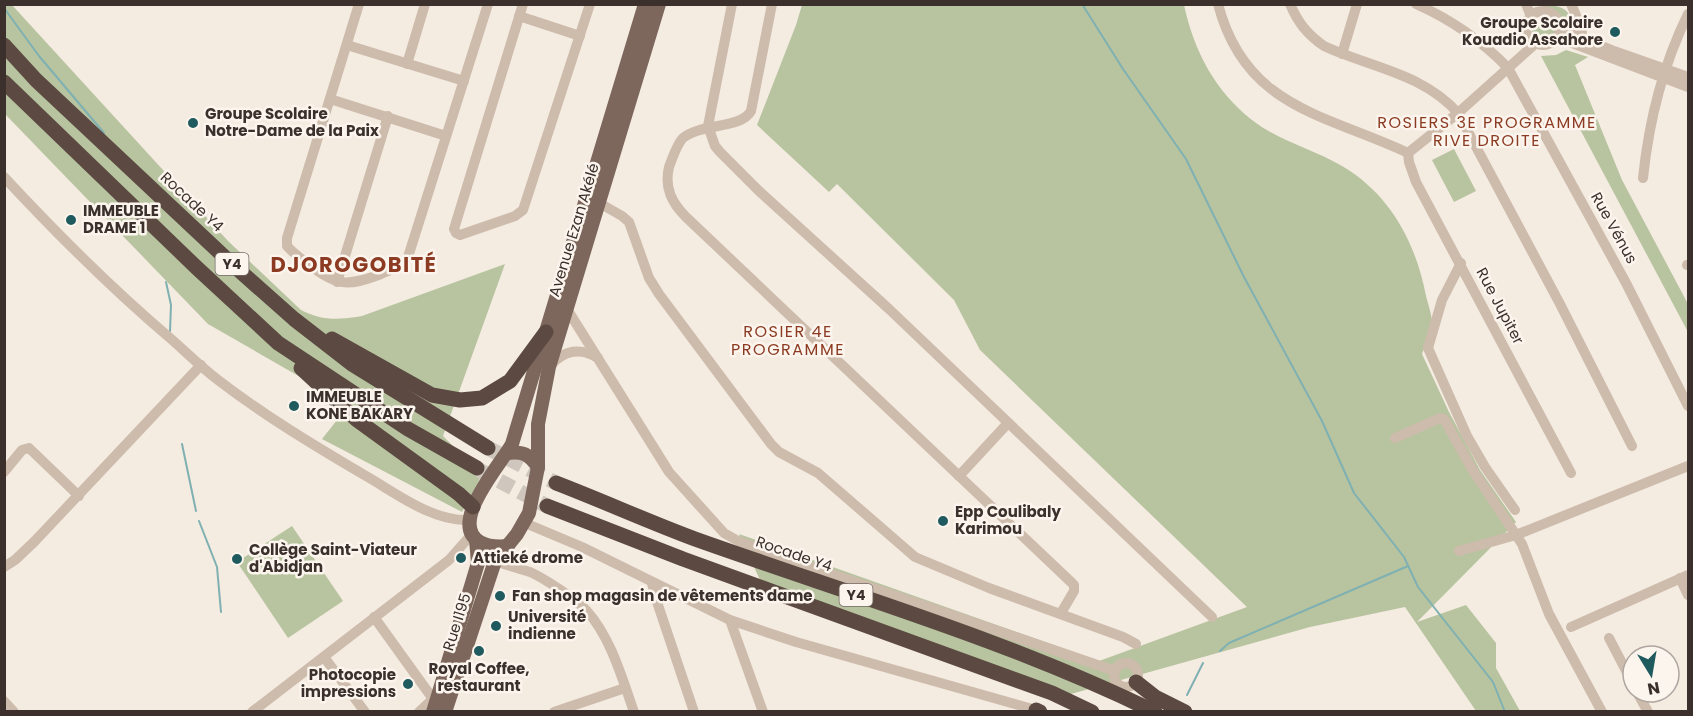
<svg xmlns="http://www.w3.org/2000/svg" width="1693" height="716" viewBox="0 0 1693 716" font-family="Poppins,sans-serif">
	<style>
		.green { fill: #b8c4a0 }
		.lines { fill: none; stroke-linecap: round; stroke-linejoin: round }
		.stream { stroke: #7fb0b2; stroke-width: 2 }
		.highway-tunnel { stroke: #cfc6bd; stroke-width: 15; stroke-dasharray: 15 8; stroke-linecap: butt }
		.minor { stroke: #cdbbac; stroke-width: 10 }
		.major { stroke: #7d675c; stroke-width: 14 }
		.highway { stroke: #5c4a42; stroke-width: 15 }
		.poi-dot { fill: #1f5a5e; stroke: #fbf5ee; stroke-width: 2 }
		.labels { text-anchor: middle; stroke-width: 5; stroke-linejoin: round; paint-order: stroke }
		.shield { fill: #fbf5ee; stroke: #756b66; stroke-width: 1.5 }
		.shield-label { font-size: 14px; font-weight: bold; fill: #3b302b }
		.poi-label { font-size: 15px; font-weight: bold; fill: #3b302b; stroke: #fbf5ee; text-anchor: start }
		.street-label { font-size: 15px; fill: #3b302b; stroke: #fbf5ee }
		.neighbourhood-label { font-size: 16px; letter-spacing: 1.5px; fill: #8c3b22; stroke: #fbf5ee }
		.district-label { font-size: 21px; font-weight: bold; letter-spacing: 1.5px; fill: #8c3b22; stroke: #fbf5ee }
	</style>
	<rect width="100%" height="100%" fill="#f4ebe1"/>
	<g class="green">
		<path d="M5,5h7l216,236 73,69c21,11 37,10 61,6l143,-52 -62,172 39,39 -20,37 -140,-73 27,-34 -141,-81 -203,-210z"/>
		<path d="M802,5h382c10,46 31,86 68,115 27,21 61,29 90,46 48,28 74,77 84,130 2,8 6,19 6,27 -1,10 -7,22 -10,31l27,58 31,58 36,52 -99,100 49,-17 30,38v25l24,43h-44l-71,-104 -95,20 -257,72 -293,-119 -21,-46 360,127 148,-54 -267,-257 -26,-50 -117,-116 -8,8 -72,-67 39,-100z"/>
		<path d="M1540,5c17,0 32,1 32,23l-7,-1 -7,-11z"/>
		<circle cx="1544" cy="31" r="12"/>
		<polygon points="1566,50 1588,57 1575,65 1622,180 1688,304 1688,332 1541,56 1556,55"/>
		<polygon points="1454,149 1476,191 1454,202 1432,160"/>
		<polygon points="292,526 343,601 288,638 237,562"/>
	</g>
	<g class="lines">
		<g class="stream">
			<polyline points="1082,4 1123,69 1186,159 1244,277 1322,421 1354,493 1404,557 1418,587 1493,682 1505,712"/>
			<polyline points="4,8 39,56 104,133"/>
			<polyline points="166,282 171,305 170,331"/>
			<polyline points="182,444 196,511"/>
			<polyline points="199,521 217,567 221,612"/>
			<polyline points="1220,651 1229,643 1408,566"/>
			<polyline points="1187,695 1203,663"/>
		</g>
		<g class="highway-tunnel">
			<polyline points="488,448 556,483"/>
			<polyline points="479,470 547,506"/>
		</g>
		<g class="minor">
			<path d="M359,4l-72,234v8c6,7 13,12 21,18 29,22 39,23 73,10 11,-5 21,-7 27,-17l80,-253"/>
			<polyline points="523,4 454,229 456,233 460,235 515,216 523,210 590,4"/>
			<polyline points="732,4 708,126 715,146 720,152 759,191 889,309 1212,617"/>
			<path d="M772,4l-21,107c-10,18 -50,12 -68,27 -6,6 -11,21 -14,29 -5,21 3,36 17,50l386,366 2,2v6l-13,22"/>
			<path d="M1218,4c27,104 107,110 190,149"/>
			<path d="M1290,4c8,19 18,31 34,42 48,22 98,27 134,67l102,191 72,142"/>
			<path d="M1416,4c36,16 65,36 92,64l118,215 62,123"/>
			<polyline points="1526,4 1531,16"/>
			<polyline points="1571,4 1582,29 1581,43"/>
			<circle cx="1543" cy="28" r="17"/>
			<polyline points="519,16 580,36"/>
			<polyline points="1561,29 1614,51 1688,77"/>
			<polyline points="1559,38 1688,87"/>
			<polyline points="347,45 464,81"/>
			<polyline points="1342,54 1357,4"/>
			<polyline points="407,64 425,4"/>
			<polyline points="330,99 446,136"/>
			<polyline points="1408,153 1409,162 1416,182 1571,473"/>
			<polyline points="1408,153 1458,113 1535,44"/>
			<path d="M4,177c53,57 107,111 166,161 16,14 31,29 48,42 47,36 97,66 148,96 30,17 67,46 103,44"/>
			<path d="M1643,178c6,-58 19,-111 45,-164"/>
			<polyline points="594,200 622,216 629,222 649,278 659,294 771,444 779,452 818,473 915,557 989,588 1123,637 1136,644"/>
			<polyline points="1461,263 1442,300 1428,348 1467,436 1485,467 1515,510"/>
			<polyline points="1687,265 1688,265"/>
			<polyline points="337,282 388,116"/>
			<polyline points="567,309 669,472 724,533 738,541 820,570 1115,671"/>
			<path d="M551,365c13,-15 30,-18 47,-7"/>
			<polyline points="1395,438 1440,418 1444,419 1472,469 1522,544 1549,614 1602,712"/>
			<polyline points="4,472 22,450 29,448 79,496"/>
			<polyline points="959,476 1008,423"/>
			<polyline points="525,523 582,547 730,620 796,642 1036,710 1035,712"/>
			<polyline points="1459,551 1516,535 1688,466"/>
			<path d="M495,561c11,4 23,7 35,11 14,6 47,28 57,39 24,27 35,67 47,101"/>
			<polyline points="4,567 15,560 34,542 201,365"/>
			<polyline points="1680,578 1688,595"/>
			<polyline points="652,583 656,599 694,712"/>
			<polyline points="374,617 433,699"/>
			<polyline points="730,620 763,712"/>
			<polyline points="1571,627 1688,575"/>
			<polyline points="1609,638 1633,684"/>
			<polyline points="324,657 365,712"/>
			<circle cx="1126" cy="675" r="12"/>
			<polyline points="1637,692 1648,712"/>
			<polyline points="4,701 14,712"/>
			<polyline points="252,712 449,560 471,535"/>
			<polyline points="419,712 433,699 439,699"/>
			<polyline points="554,712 625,688"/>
		</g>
		<g class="major">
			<path d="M507,453c16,-2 22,1 31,14"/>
			<path d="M508,546c-10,1 -19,1 -28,-4 -33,-18 21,-78 32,-98l133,-440"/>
			<polyline points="433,712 478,563 476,540"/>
			<polyline points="445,712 495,561 517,534 529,513 538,467 538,424 549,367 659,4"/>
		</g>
		<g class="highway">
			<polyline points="4,45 36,80 233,265 294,319 352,364 488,448"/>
			<polyline points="4,82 197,268 278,343 408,429 477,468"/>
			<polyline points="332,339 432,395 460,400 482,398 510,381 546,332"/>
			<polyline points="301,368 357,420 459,494 473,507"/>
			<path d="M556,483c47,18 93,39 139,56 154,55 313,101 460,173"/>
			<polyline points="547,506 683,559 1052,693 1092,712"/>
			<polyline points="1136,682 1155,697 1185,712"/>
			<polyline points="1036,710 1040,712"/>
		</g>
	</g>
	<g class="poi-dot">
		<circle cx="1615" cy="32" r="6"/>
		<circle cx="193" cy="123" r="6"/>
		<circle cx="71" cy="220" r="6"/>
		<circle cx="294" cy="406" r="6"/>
		<circle cx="943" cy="521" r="6"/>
		<circle cx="461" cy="558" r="6"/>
		<circle cx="237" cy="559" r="6"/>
		<circle cx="500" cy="596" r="6"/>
		<circle cx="496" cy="626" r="6"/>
		<circle cx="479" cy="651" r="6"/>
		<circle cx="408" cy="684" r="6"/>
	</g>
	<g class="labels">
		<g class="shield">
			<rect x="215.5" y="253" width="33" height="22" rx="4.5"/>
			<rect x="839.5" y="584" width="33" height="22" rx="4.5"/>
		</g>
		<g class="shield-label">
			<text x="232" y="269">Y4</text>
			<text x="856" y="600">Y4</text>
		</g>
		<g class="poi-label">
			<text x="1603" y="28" text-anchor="end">Groupe Scolaire<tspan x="1603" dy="17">Kouadio Assahore</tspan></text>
			<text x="205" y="119">Groupe Scolaire<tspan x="205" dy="17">Notre-Dame de la Paix</tspan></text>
			<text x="83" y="216">IMMEUBLE<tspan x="83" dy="17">DRAME 1</tspan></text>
			<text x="306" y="402">IMMEUBLE<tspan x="306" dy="17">KONE BAKARY</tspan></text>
			<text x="955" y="517">Epp Coulibaly<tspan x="955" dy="17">Karimou</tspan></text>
			<text x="249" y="555">Collège Saint-Viateur<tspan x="249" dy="17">d'Abidjan</tspan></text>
			<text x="473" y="563">Attieké drome</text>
			<text x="512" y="601">Fan shop magasin de vêtements dame</text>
			<text x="508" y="622">Université<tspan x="508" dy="17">indienne</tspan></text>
			<text x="479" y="674" text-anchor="middle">Royal Coffee,<tspan x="479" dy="17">restaurant</tspan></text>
			<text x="396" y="680" text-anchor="end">Photocopie<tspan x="396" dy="17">impressions</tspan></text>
		</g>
		<g class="street-label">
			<text transform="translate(192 202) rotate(43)" y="5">Rocade Y4</text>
			<text transform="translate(1614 228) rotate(61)" y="5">Rue Vénus</text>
			<text transform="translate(574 230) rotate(-73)" y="5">Avenue Ezan Akélé</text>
			<text transform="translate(1500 306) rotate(62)" y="5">Rue Jupiter</text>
			<text transform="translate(794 554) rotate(19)" y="5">Rocade Y4</text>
			<text transform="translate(457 622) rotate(-72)" y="5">Rue I195</text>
		</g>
		<g class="neighbourhood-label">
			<text x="1487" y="128">ROSIERS 3E PROGRAMME<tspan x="1487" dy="18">RIVE DROITE</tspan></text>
			<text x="788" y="337">ROSIER 4E<tspan x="788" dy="18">PROGRAMME</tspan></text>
		</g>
		<g class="district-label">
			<text x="354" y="272">DJOROGOBITÉ</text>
		</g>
	</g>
	<rect width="1693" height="716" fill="none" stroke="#3b302b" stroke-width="12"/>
	<g transform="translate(1651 674) rotate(169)"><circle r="28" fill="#fbf5ee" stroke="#aea6a0" stroke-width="1.5"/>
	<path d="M0-4.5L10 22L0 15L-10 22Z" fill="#1f5a5e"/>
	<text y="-9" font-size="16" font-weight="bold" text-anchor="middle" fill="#3b302b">N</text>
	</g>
</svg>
